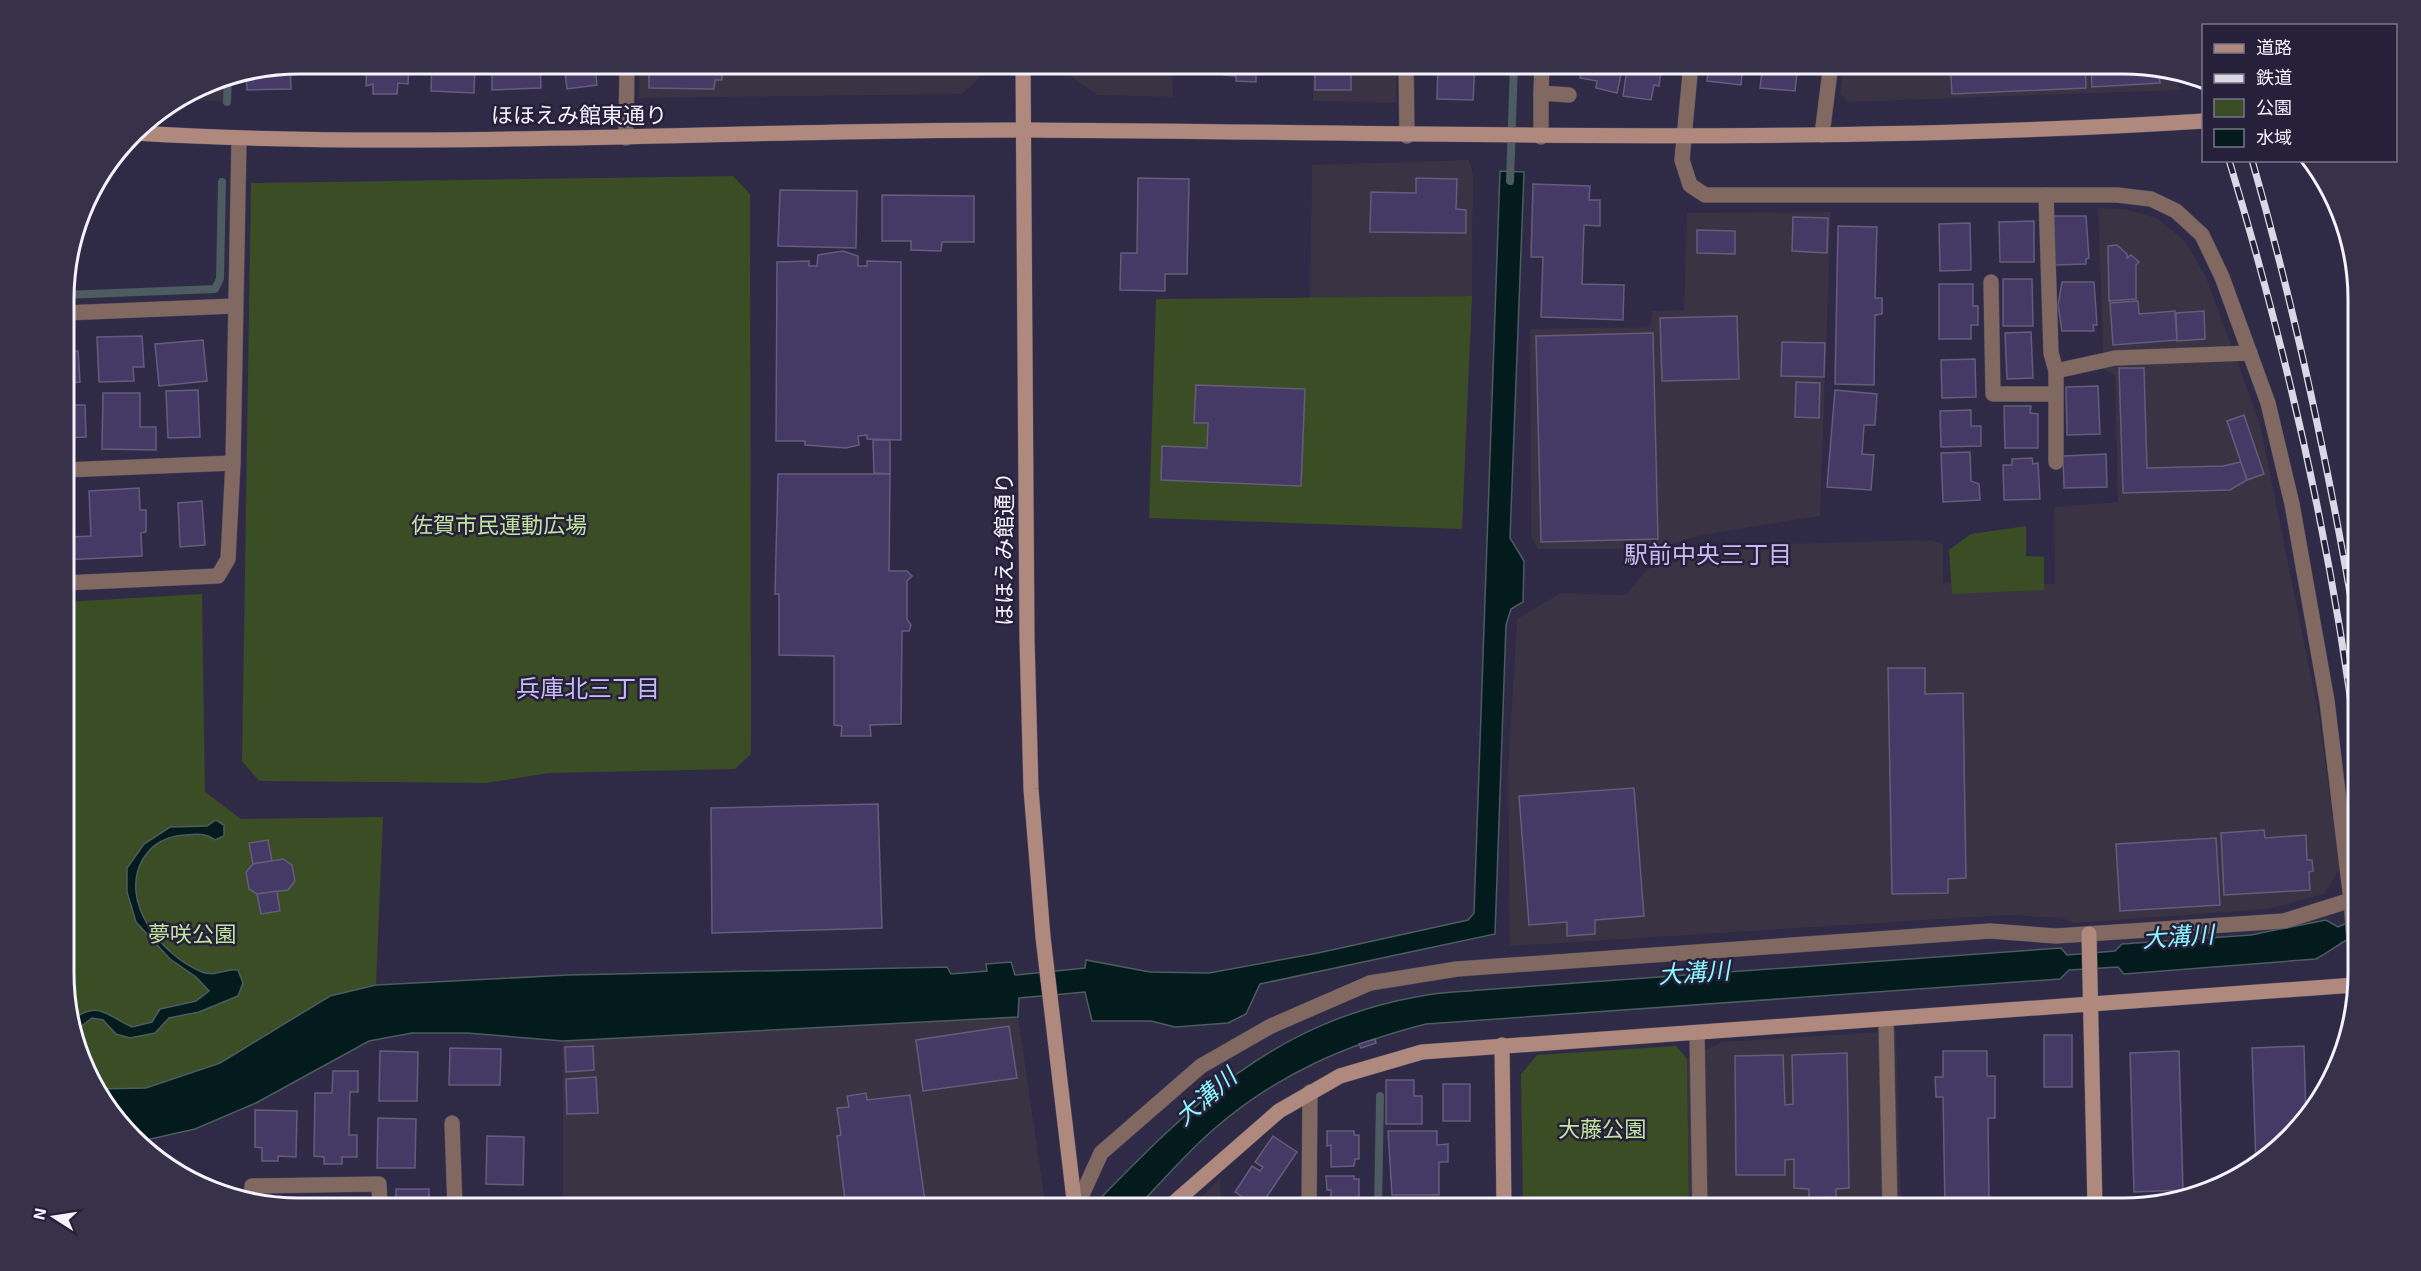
<svg xmlns="http://www.w3.org/2000/svg" width="2421" height="1271" viewBox="0 0 2421 1271" font-family="'Exo 2','Noto Sans JP',sans-serif">
	<style>
		.commercial { fill: #393343 }
		.green { fill: #3a4d25 }
		.water { fill: #041b1d; stroke: #4c5c60; stroke-width: 1.5 }
		.lines { fill: none; stroke-linecap: round; stroke-linejoin: round }
		.stream { stroke: #4c5c60; stroke-width: 8 }
		.building { fill: #453a66; stroke: #635d7b; stroke-width: 1.5 }
		.street-casing { stroke: #4b465f; stroke-width: 16 }
		.secondary-casing { stroke: #4b465f; stroke-width: 16 }
		.street { stroke: #816961; stroke-width: 15 }
		.secondary { stroke: #af897d; stroke-width: 15 }
		.rail-casing { stroke: #dad8e5; stroke-width: 7 }
		.rail { stroke: #26203a; stroke-width: 4.5; stroke-dasharray: 14; stroke-linecap: butt }
		.labels { text-anchor: middle; stroke-width: 5; stroke-linejoin: round; paint-order: stroke }
		.street-label { font-size: 22px; fill: #f5f3fe; stroke: #26203a }
		.park-label { font-size: 22px; fill: #c1e59c; stroke: #26203a }
		.neighbourhood-label { font-size: 24px; fill: #c7bbf4; stroke: #26203a }
		.water-label { font-size: 24px; font-style: italic; fill: #88f9fe; stroke: #26203a }
		.rim { fill: none; stroke: #f5f3fe; stroke-width: 3 }
	</style>
	<rect width="100%" height="100%" fill="#2f2a45"/>
	<g class="commercial">
		<polygon points="639,63 984,63 984,67 977,81 961,94 639,98"/>
		<polygon points="1064,63 1172,63 1173,97 1097,95 1064,71"/>
		<polygon points="1313,63 1396,63 1396,103 1313,101"/>
		<polygon points="1844,63 2123,63 2175,75 2180,90 1848,102 1840,94"/>
		<polygon points="228,77 227,102 179,99 209,81"/>
		<polygon points="1469,160 1473,174 1472,296 1310,298 1312,165"/>
		<polygon points="2098,208 2125,209 2156,218 2184,240 2206,277 2260,424 2319,716 2340,868 2324,894 2269,909 2074,923 2062,918 2006,915 1510,946 1508,771 1517,619 1561,593 1626,595 1647,569 1744,545 1930,540 1943,544 1943,583 2055,584 2054,507 2118,502 2115,375 2104,370"/>
		<polygon points="1831,212 1820,516 1701,535 1657,549 1538,549 1531,535 1530,329 1650,327 1652,311 1684,310 1687,213"/>
		<polygon points="1018,1017 1046,1208 563,1208 563,1041"/>
		<polygon points="1896,1031 1901,1208 1689,1208 1687,1059 1722,1042"/>
		<polygon points="1220,1178 1221,1208 1191,1208"/>
		<polygon points="2186,1198 2138,1208 2111,1208 2111,1199"/>
	</g>
	<g class="green">
		<polygon points="733,176 750,194 751,754 735,769 549,773 486,783 259,781 242,761 251,183"/>
		<polygon points="1472,296 1462,529 1149,518 1156,299"/>
		<polygon points="2026,526 2026,556 2044,557 2044,590 1952,594 1949,550 1971,534"/>
		<polygon points="202,594 205,792 241,819 383,817 376,985 330,996 220,1063 146,1088 97,1089 65,1004 64,602"/>
		<polygon points="1676,1046 1687,1059 1689,1208 1523,1208 1521,1074 1537,1055"/>
	</g>
	<g class="water">
		<polygon points="1500,171 1524,172 1510,538 1524,561 1523,602 1511,609 1506,625 1495,934 1260,984 1246,1014 1228,1023 1175,1027 1151,1021 1092,1021 1085,992 1019,998 1018,1017 563,1041 467,1033 412,1033 369,1041 256,1103 195,1129 146,1140 134,1140 103,1104 97,1089 146,1088 220,1063 330,996 376,985 568,975 947,967 951,974 987,971 986,964 1011,962 1015,975 1085,968 1086,960 1150,972 1209,973 1318,953 1468,920 1474,913"/>
		<path d="M216,820l8,5v11l-9,4c-9,-7 -18,-6 -30,-5 -18,1 -33,9 -42,24 -25,42 19,97 59,113 13,5 23,-4 36,-2l5,13 -5,13 -39,16 -30,6 -14,15 -25,5 -14,-4 -13,-14 -11,-2 -17,13 -4,-11c29,-20 34,-5 61,7l20,-5 8,-13 36,-8 13,-10 -13,-14 -26,-18 -34,-37 -9,-30v-24l17,-24 26,-17 37,-1z"/>
		<path d="M2358,918v16c-16,7 -27,17 -42,25l-192,15 -6,-7 -49,3 -9,9 -634,45c-79,20 -150,51 -212,105 -28,24 -52,53 -78,79h-45c100,-103 182,-186 330,-212 19,-4 40,-4 59,-6l581,-42 6,7 48,-4 7,-7 129,-9 75,-15 12,7z"/>
	</g>
	<g class="lines">
		<g class="stream">
			<polyline points="227,102 228,77"/>
			<polyline points="1510,181 1514,63"/>
			<polyline points="64,295 215,289 220,279 222,182"/>
			<polyline points="1378,1208 1380,1096"/>
		</g>
	</g>
	<g class="building">
		<polygon points="298,63 333,63 333,70 297,70"/>
		<polygon points="367,63 409,63 408,84 398,83 397,94 373,94 373,84 366,86"/>
		<polygon points="432,63 475,65 474,93 431,91"/>
		<polygon points="540,63 541,88 492,90 492,64"/>
		<polygon points="564,63 587,63 588,68 595,67 597,85 567,89"/>
		<polygon points="649,63 722,63 722,80 715,80 714,89 649,88"/>
		<polygon points="1224,63 1282,63 1282,73 1256,73 1256,82 1236,81 1236,76 1224,75"/>
		<rect x="1315" y="63" width="36" height="27"/>
		<polygon points="1438,63 1475,63 1473,100 1437,99"/>
		<polygon points="1583,63 1616,63 1615,68 1622,70 1617,93 1596,88 1597,81 1580,78"/>
		<polygon points="1628,63 1662,63 1659,86 1654,85 1651,100 1623,96"/>
		<polygon points="1709,63 1743,63 1741,85 1707,81"/>
		<polygon points="1763,63 1798,63 1795,91 1760,88"/>
		<polygon points="1950,63 2085,63 2086,88 1952,94"/>
		<polygon points="2091,63 2123,63 2159,71 2160,83 2092,87"/>
		<polygon points="290,65 291,89 247,90 246,73"/>
		<polygon points="1138,178 1189,179 1187,274 1165,274 1165,291 1120,290 1121,253 1137,253"/>
		<polygon points="1416,178 1457,179 1456,209 1466,210 1466,233 1370,232 1371,192 1416,193"/>
		<polygon points="1533,184 1590,186 1589,200 1600,200 1600,226 1584,225 1582,284 1624,285 1623,320 1541,317 1543,257 1531,257"/>
		<polygon points="780,190 857,191 856,248 778,246"/>
		<polygon points="882,195 974,196 974,242 942,242 941,251 911,250 911,241 882,241"/>
		<polygon points="2054,216 2086,216 2089,258 2086,259 2086,264 2054,265"/>
		<polygon points="1793,217 1828,218 1827,253 1792,251"/>
		<polygon points="2034,221 2034,262 2000,262 1999,222"/>
		<polygon points="1970,223 1971,270 1940,271 1939,224"/>
		<polygon points="1838,226 1877,227 1875,298 1882,298 1882,314 1875,315 1874,385 1835,384"/>
		<polygon points="1697,230 1735,231 1735,254 1697,253"/>
		<polygon points="2117,245 2127,254 2127,258 2131,255 2139,262 2136,265 2136,299 2109,301 2108,246"/>
		<polygon points="843,251 858,256 858,266 867,266 867,261 901,262 901,440 867,439 867,435 858,436 859,445 846,448 805,445 805,441 776,441 777,262 809,261 809,266 817,266 818,255"/>
		<polygon points="2003,279 2032,279 2033,326 2003,326"/>
		<polygon points="2062,282 2094,282 2097,325 2093,325 2094,331 2062,331 2058,305"/>
		<polygon points="1939,284 1973,284 1973,306 1978,306 1978,325 1971,325 1971,339 1939,339"/>
		<polygon points="2138,301 2139,314 2175,311 2177,340 2113,345 2110,303"/>
		<polygon points="2204,311 2205,339 2177,341 2176,313"/>
		<polygon points="1737,316 1739,379 1662,381 1660,318"/>
		<polygon points="2031,332 2033,378 2007,379 2005,333"/>
		<polygon points="1653,333 1658,539 1541,542 1536,336"/>
		<polygon points="142,336 144,367 133,367 134,381 99,382 97,337"/>
		<polygon points="203,340 207,381 159,386 155,344"/>
		<polygon points="72,341 72,352 78,351 80,382 64,383 64,342"/>
		<polygon points="1782,342 1825,343 1824,377 1781,376"/>
		<polygon points="1975,359 1976,397 1942,398 1941,360"/>
		<polygon points="2119,368 2144,368 2147,468 2223,466 2241,462 2247,480 2230,490 2123,493"/>
		<polygon points="1796,382 1820,383 1819,418 1795,417"/>
		<polygon points="1196,385 1305,389 1301,486 1161,480 1162,446 1207,448 1208,423 1194,423"/>
		<polygon points="2098,386 2100,434 2067,435 2066,387"/>
		<polygon points="198,390 200,437 168,438 166,391"/>
		<polygon points="1835,390 1877,394 1875,425 1864,425 1862,454 1874,455 1871,490 1827,487"/>
		<polygon points="103,393 140,393 140,427 156,427 156,450 102,449"/>
		<polygon points="64,394 74,394 74,405 85,405 86,437 68,438 68,433 64,433"/>
		<polygon points="2004,406 2031,406 2030,413 2038,414 2038,448 2005,448"/>
		<polygon points="1971,410 1971,426 1981,426 1981,446 1941,447 1940,411"/>
		<polygon points="2244,415 2264,474 2247,480 2227,421"/>
		<polygon points="873,440 890,440 890,474 874,473"/>
		<polygon points="1970,452 1971,481 1979,484 1980,500 1943,502 1941,453"/>
		<polygon points="2106,454 2107,487 2064,488 2063,456"/>
		<polygon points="2032,458 2033,464 2038,463 2040,499 2004,500 2003,465 2012,465 2012,459"/>
		<polygon points="778,474 890,474 889,571 907,571 912,576 907,581 907,619 911,625 909,631 902,631 901,724 870,725 871,736 841,736 842,726 834,725 834,656 779,655 779,594 775,594"/>
		<polygon points="139,488 140,510 146,510 146,532 141,533 142,556 64,560 64,510 69,510 71,537 91,536 89,491"/>
		<polygon points="202,501 205,545 180,547 178,503"/>
		<polygon points="1888,668 1925,668 1925,694 1963,693 1966,878 1948,879 1948,893 1892,894"/>
		<polygon points="1634,788 1644,916 1595,920 1595,934 1567,936 1567,922 1529,925 1519,796"/>
		<polygon points="878,804 882,928 712,933 711,808"/>
		<polygon points="2264,830 2265,838 2306,835 2307,860 2312,860 2313,871 2309,872 2310,890 2224,895 2221,833"/>
		<polygon points="2216,838 2220,905 2120,911 2116,844"/>
		<polygon points="268,840 272,861 253,864 249,843"/>
		<polygon points="283,859 292,865 295,881 288,890 257,894 249,889 246,872 253,864"/>
		<polygon points="277,891 280,911 261,914 257,894"/>
		<polygon points="1009,1026 1017,1078 923,1091 916,1040"/>
		<rect x="2044" y="1035" width="28" height="52"/>
		<polygon points="1375,1039 1376,1043 1361,1048 1359,1044"/>
		<polygon points="593,1046 594,1070 566,1072 565,1047"/>
		<polygon points="2304,1046 2306,1118 2299,1128 2256,1166 2252,1048"/>
		<polygon points="450,1048 501,1049 500,1085 449,1085"/>
		<polygon points="380,1051 418,1052 417,1101 379,1101"/>
		<polygon points="1943,1051 1987,1051 1987,1076 1995,1076 1995,1118 1988,1118 1989,1200 1994,1200 1994,1208 1945,1208 1943,1097 1936,1097 1935,1077 1943,1077"/>
		<polygon points="2179,1051 2183,1190 2134,1192 2130,1053"/>
		<polygon points="1847,1053 1849,1188 1836,1189 1836,1197 1809,1198 1809,1189 1794,1188 1794,1159 1785,1160 1785,1175 1736,1175 1735,1056 1783,1055 1785,1105 1793,1104 1792,1055"/>
		<polygon points="333,1071 358,1071 358,1092 350,1092 349,1135 357,1135 357,1157 342,1157 342,1164 324,1164 324,1157 314,1156 315,1093 332,1093"/>
		<polygon points="596,1077 598,1113 567,1114 566,1079"/>
		<polygon points="1386,1080 1414,1080 1414,1096 1422,1096 1422,1124 1386,1124"/>
		<rect x="1443" y="1084" width="27" height="37"/>
		<polygon points="866,1093 867,1100 910,1095 926,1208 846,1208 837,1136 841,1135 837,1108 849,1107 847,1096"/>
		<polygon points="255,1110 297,1111 296,1157 278,1156 278,1161 262,1161 262,1148 255,1147"/>
		<polygon points="378,1118 416,1119 415,1168 377,1168"/>
		<polygon points="1327,1131 1354,1131 1354,1135 1359,1135 1359,1159 1355,1159 1354,1166 1331,1167 1331,1145 1327,1146"/>
		<polygon points="1388,1131 1437,1131 1437,1145 1448,1144 1448,1162 1439,1162 1439,1195 1392,1195"/>
		<polygon points="487,1136 524,1137 523,1185 486,1184"/>
		<polygon points="1273,1136 1297,1152 1259,1208 1235,1192 1252,1166 1260,1171 1263,1167 1255,1162"/>
		<polygon points="1326,1176 1354,1176 1354,1179 1359,1179 1359,1203 1354,1203 1354,1208 1331,1208 1331,1190 1327,1190"/>
		<rect x="396" y="1189" width="33" height="19"/>
		<polygon points="1470,1198 1470,1208 1439,1208 1439,1199"/>
		<polygon points="468,1199 502,1200 502,1208 468,1208"/>
		<rect x="1385" y="1201" width="30" height="7"/>
		<polygon points="508,1203 537,1204 537,1208 508,1208"/>
	</g>
	<g class="lines">
		<g class="street-casing">
			<g id="street">
				<polyline points="1406,63 1407,136"/>
				<polyline points="1542,63 1541,93 1569,95"/>
				<polyline points="1691,63 1682,160 1690,185 1705,195 2117,195 2151,199 2176,211 2202,235 2222,277 2268,403 2292,504 2327,701 2351,900 2357,977"/>
				<polyline points="1822,135 1831,63"/>
				<polyline points="1541,137 1541,93"/>
				<polyline points="626,138 627,63"/>
				<polyline points="2046,195 2051,353 2056,371 2056,462"/>
				<polyline points="1991,282 1993,394 2055,394"/>
				<polyline points="64,313 235,306"/>
				<polyline points="2056,371 2115,358 2250,353"/>
				<polyline points="64,470 233,463"/>
				<polyline points="64,583 218,576 228,559 233,463 239,139"/>
				<polyline points="1886,1019 1890,1208"/>
				<polyline points="1697,1033 1700,1208"/>
				<polyline points="452,1123 455,1208"/>
				<polyline points="251,1197 252,1186 379,1184 380,1208"/>
				<polyline points="1076,1208 1101,1153 1201,1066 1271,1026 1370,983 1457,969 1990,931 2056,936 2284,921 2351,900"/>
				<polyline points="1309,1208 1310,1092"/>
			</g>
		</g>
		<g class="secondary-casing">
			<g id="secondary">
				<polyline points="1023,63 1027,639 1031,789 1043,937 1075,1208"/>
				<path d="M135,133c297,18 596,-4 894,-3 392,2 783,16 1175,-9"/>
				<polyline points="2089,934 2095,1208"/>
				<polyline points="1502,1045 1504,1208"/>
				<polyline points="1168,1208 1279,1111 1340,1076 1422,1052 2355,985"/>
			</g>
		</g>
		<use href="#street" class="street"/>
		<use href="#secondary" class="secondary"/>
		<g class="rail-casing">
			<g id="rail">
				<path d="M2229,160c58,192 104,391 128,589"/>
				<path d="M2252,160c45,156 78,314 105,473"/>
			</g>
		</g>
		<use href="#rail" class="rail"/>
	</g>
	<g class="labels">
		<g class="street-label">
			<text x="579" y="123">ほほえみ館東通り</text>
			<text transform="translate(1004 549) rotate(-90)" y="8">ほほえみ館通り</text>
		</g>
		<g class="park-label">
			<text x="499" y="533">佐賀市民運動広場</text>
			<text x="192" y="942">夢咲公園</text>
			<text x="1602" y="1137">大藤公園</text>
		</g>
		<g class="neighbourhood-label">
			<text x="1708" y="563">駅前中央三丁目</text>
			<text x="588" y="697">兵庫北三丁目</text>
		</g>
		<g class="water-label">
			<text transform="translate(2178 937) rotate(-4)" y="8">大溝川</text>
			<text transform="translate(1694 973) rotate(-4)" y="8">大溝川</text>
			<text transform="translate(1206 1097) rotate(-41)" y="8">大溝川</text>
		</g>
	</g>
	<path d="M0 0H2421V1271H0ZM299 74H2123A225 225 0 0 1 2348 299V973A225 225 0 0 1 2123 1198H299A225 225 0 0 1 74 973V299A225 225 0 0 1 299 74Z" fill="#37314a" fill-rule="evenodd"/>
	<path class="rim" d="M299 74H2123A225 225 0 0 1 2348 299V973A225 225 0 0 1 2123 1198H299A225 225 0 0 1 74 973V299A225 225 0 0 1 299 74Z"/>
	<rect x="2202" y="24" width="195" height="138" fill="#26203a" stroke="#797488" stroke-width="1.5"/>
	<rect x="2214" y="44" width="30" height="9" fill="#af897d" stroke="#797488" stroke-width="1.5"/>
	<text x="2256" y="54" font-size="18" fill="#f5f3fe">道路</text>
	<rect x="2214" y="74" width="30" height="9" fill="#dad8e5" stroke="#797488" stroke-width="1.5"/>
	<text x="2256" y="84" font-size="18" fill="#f5f3fe">鉄道</text>
	<rect x="2214" y="99" width="30" height="18" fill="#3a4d25" stroke="#797488" stroke-width="1.5"/>
	<text x="2256" y="114" font-size="18" fill="#f5f3fe">公園</text>
	<rect x="2214" y="129" width="30" height="18" fill="#041b1d" stroke="#797488" stroke-width="1.5"/>
	<text x="2256" y="144" font-size="18" fill="#f5f3fe">水域</text>
	<g transform="translate(54 1217) rotate(282)" stroke="#26203a" stroke-width="4.5" paint-order="stroke">
	<path d="M0-4.5L10 22L0 15L-10 22Z" fill="#f5f3fe"/>
	<text y="-9" font-size="16" font-weight="bold" text-anchor="middle" fill="#f5f3fe">N</text>
	</g>
</svg>
